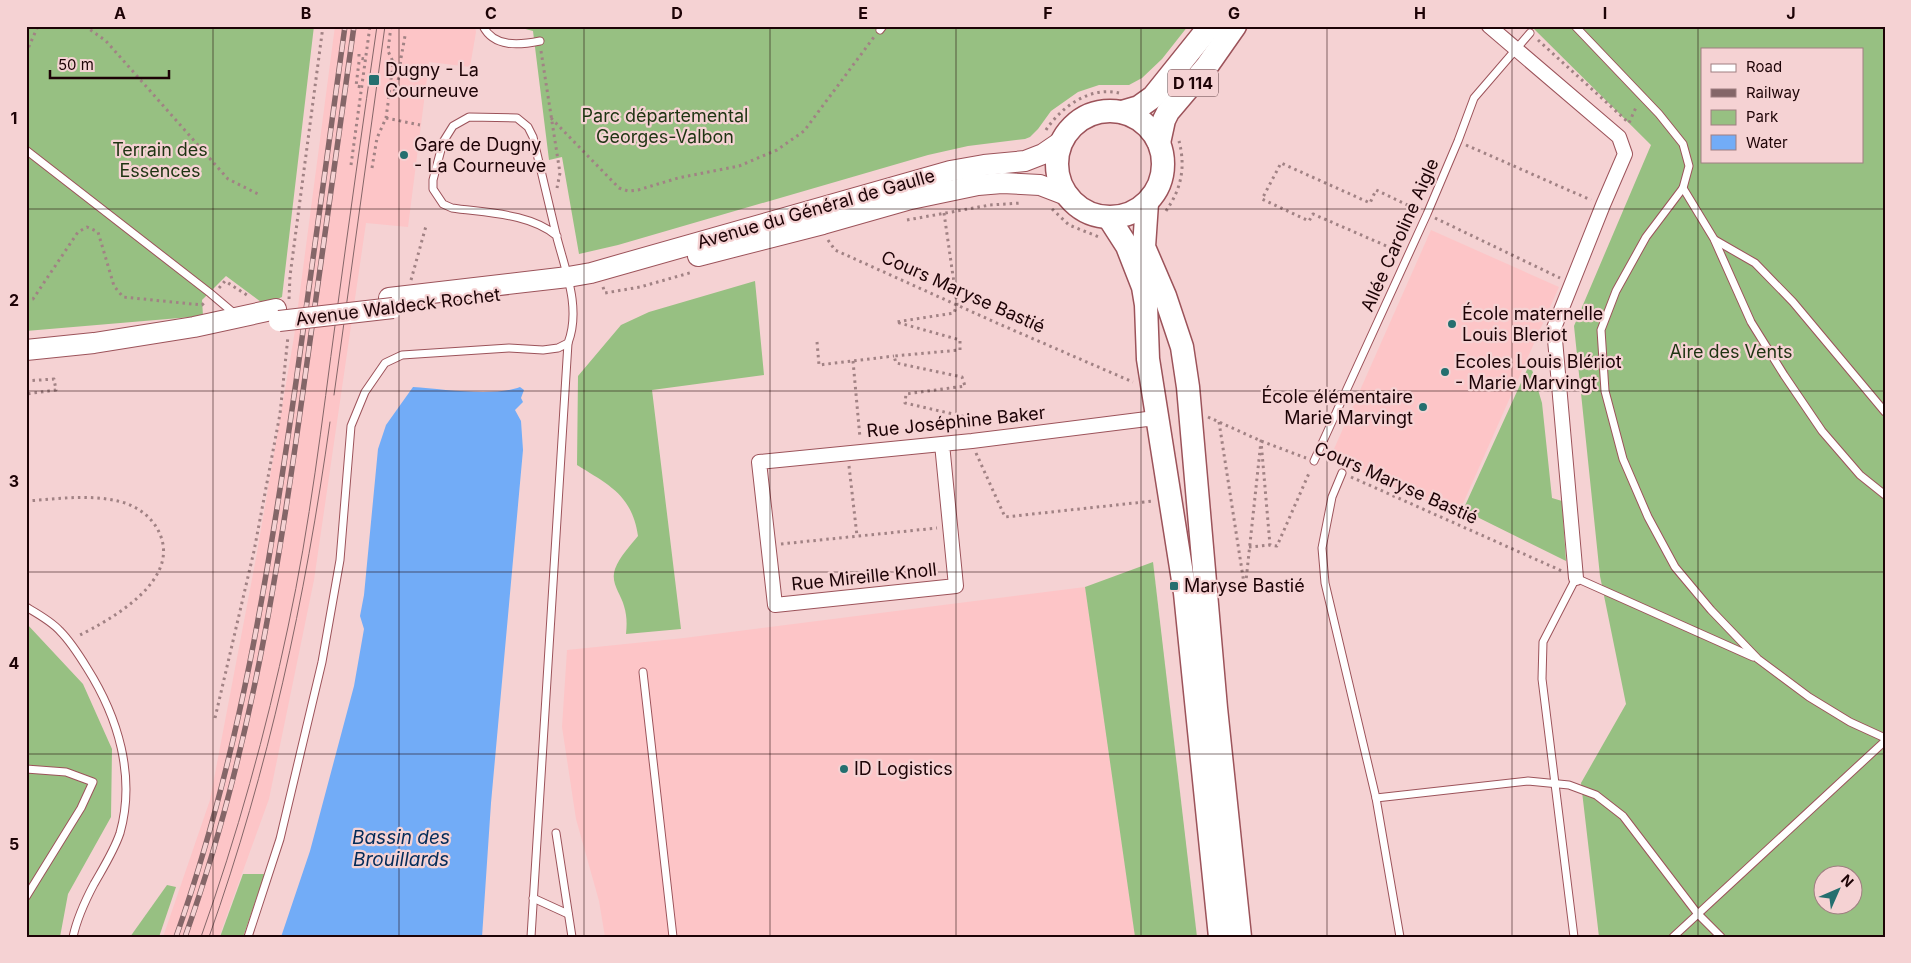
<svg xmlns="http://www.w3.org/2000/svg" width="1911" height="963" viewBox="0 0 1911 963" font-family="Inter,sans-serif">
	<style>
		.built { fill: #fdc5c7 }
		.green { fill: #97c082; fill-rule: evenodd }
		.water { fill: #72acf7 }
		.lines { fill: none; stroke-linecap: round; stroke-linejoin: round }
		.lane-casing { stroke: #9c535a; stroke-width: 9 }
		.street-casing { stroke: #9c535a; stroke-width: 16 }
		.secondary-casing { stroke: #9c535a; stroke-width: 22 }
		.primary-casing { stroke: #9c535a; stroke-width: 25 }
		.path { stroke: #a18284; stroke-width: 3; stroke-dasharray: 2.5 4; stroke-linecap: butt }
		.lane { stroke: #fff; stroke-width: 7 }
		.street { stroke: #fff; stroke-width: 14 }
		.secondary { stroke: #fff; stroke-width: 20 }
		.primary { stroke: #fff; stroke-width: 22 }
		.tram { stroke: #846668; stroke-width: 1 }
		.rail-casing { stroke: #846668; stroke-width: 5.5 }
		.rail { stroke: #f5d2d3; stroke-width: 4; stroke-dasharray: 11; stroke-linecap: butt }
		.secondary-bridge-casing { stroke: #9c535a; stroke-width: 22; stroke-linecap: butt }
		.secondary-bridge { stroke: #fff; stroke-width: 20 }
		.grid { fill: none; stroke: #1d0306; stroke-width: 1; stroke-opacity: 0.55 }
		.poi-dot { fill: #246f6f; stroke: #f5d2d3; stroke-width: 2 }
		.labels { text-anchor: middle; stroke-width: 4.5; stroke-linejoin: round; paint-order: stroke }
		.shield { fill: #f5d2d3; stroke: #5e4144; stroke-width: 1 }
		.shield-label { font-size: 16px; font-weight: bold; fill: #1d0306 }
		.poi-label { font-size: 18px; fill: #1d0306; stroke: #f5d2d3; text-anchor: start }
		.park-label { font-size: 18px; fill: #1e3412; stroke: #f5d2d3 }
		.street-label { font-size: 18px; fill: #1d0306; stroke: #f5d2d3 }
		.water-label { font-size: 19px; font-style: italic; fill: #032b59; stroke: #f5d2d3 }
		.neatline { fill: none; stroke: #1d0306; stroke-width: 2 }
		.grid-label { font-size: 16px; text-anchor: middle; font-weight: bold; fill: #1d0306 }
	</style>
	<rect width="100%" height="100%" fill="#f5d2d3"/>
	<g class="built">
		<polygon points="335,26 475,26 476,32 470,67 429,62 408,227 366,223 314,580 269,799 219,937 163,937 210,800 256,558 294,337"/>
		<polygon points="1431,230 1559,287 1458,515 1330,458"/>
		<polygon points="1085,587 1135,937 605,937 599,901 576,819 562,727 567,650 684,638"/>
	</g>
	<g class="green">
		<polygon points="26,26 314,26 282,297 265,305 226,276 202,300 203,316 26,331"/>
		<polygon points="514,26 1188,26 1162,59 1142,78 1129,85 1099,85 1078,92 1051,111 1038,129 1030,137 1025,139 968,146 928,155 618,245 579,254 562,157 549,160 533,31"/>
		<path d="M1531,26h354v911h-286l-18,-154 45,-79 -26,-128 -26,-250 77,-181zM1702,49h160v112h-160zM1824,876h30v30h-30z"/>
		<path d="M755,281l9,94 -112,15 29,239 -55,5c1,-10 1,-18 -2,-28 -3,-12 -14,-23 -9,-37 5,-13 15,-23 23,-33 -6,-41 -29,-51 -61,-71l1,-89 43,-51 28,-13z"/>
		<polygon points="1530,363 1542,403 1552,498 1562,501 1566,561 1463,510"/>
		<polygon points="1153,562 1197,937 1135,937 1085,587"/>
		<polygon points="26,623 83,684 112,749 111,817 68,894 60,937 26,937"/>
		<polygon points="243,874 265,874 243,937 220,937"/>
		<polygon points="167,885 176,887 159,937 130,937"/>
	</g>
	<path class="water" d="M413,387c29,2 81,10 107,0l4,3 -3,8 2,4 -8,8 6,11 2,29 -32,353 -9,134h-201l29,-86 44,-165 10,-57 -4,-13 4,-21 14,-146 8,-24z"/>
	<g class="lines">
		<g class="lane-casing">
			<g id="lane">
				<path d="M483,26c11,22 37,19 57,15"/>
				<polyline points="1575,26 1659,114 1683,144 1689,166 1683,188 1646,237 1616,291 1601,330 1605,391 1623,459 1648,517 1675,567 1711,610 1758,659 1809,697 1850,722 1885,738"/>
				<polyline points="880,30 883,26"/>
				<polyline points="26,150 210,293 236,315"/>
				<polyline points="1683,188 1714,239 1751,322 1784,375 1822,431 1860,475 1885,495"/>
				<polyline points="1715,240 1755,263 1793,302 1885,412"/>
				<polyline points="1314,461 1427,214 1458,141 1474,98 1530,33"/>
				<polyline points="1342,473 1332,497 1322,548 1325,583 1376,798 1400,937"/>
				<path d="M26,607c12,7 25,14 34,24 11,11 19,24 27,37 31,49 49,108 33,165 -6,18 -17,35 -26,51 -9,17 -17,34 -21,53"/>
				<polyline points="643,672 673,937"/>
				<polyline points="26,769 66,772 93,782 81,808 26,897"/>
				<polyline points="1376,798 1528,781 1569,785 1596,795 1623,816 1697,913 1721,937"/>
				<polyline points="556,833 572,937"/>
				<polyline points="533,898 568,914"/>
				<path d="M248,937l32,-98 42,-177 18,-102 11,-134 14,-34 20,-29 17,-8 107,-7 34,2 15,-2 10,-5c13,-34 -2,-71 -11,-105 -8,-33 -16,-67 -24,-101l-5,-10 -11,-9 -48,-1 -16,9 -10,16 -10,38v9l10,15 9,4c34,5 78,5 105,28"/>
				<polyline points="531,937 568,343"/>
				<polyline points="1574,937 1542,679 1543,642 1576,578 1753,657"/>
				<polyline points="1673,937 1885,741"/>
			</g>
		</g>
		<g class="street-casing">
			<g id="street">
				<polyline points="1489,26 1619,137 1625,154 1603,205 1554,328 1576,578"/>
				<polyline points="942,444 956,586 775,605 759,462 972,441 1147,419 1157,420"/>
			</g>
		</g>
		<g class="secondary-casing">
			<g id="secondary">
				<polyline points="698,256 823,224 911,199 978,185 1002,183 1040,185 1066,195"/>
				<polyline points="389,298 568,277 591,273 950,171 984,165 1025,161 1043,154 1062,141"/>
				<polyline points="26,350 94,343 194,327 276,309"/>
			</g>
		</g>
		<g class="primary-casing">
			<g id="primary">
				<circle cx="1110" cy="164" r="53"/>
				<polyline points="1122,112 1139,107 1153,97 1210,26"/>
				<polyline points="1159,143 1164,120 1168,112 1207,66 1235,26"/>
				<polyline points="1147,203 1144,247 1165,296 1182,347 1188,387 1216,708 1240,937"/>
				<polyline points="1109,218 1127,246 1143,287 1146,305 1148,359 1185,593 1220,937"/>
			</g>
		</g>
		<g class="path">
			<polyline points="85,26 106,41 228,179 260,195"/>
			<polyline points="1538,40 1629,123 1637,105"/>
			<polyline points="541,51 560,173 557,188"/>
			<polyline points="26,53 38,26"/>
			<polyline points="359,54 359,58 365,59"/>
			<polyline points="401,58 405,36"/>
			<polyline points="359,62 356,86 362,87"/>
			<polyline points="393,62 404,64"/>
			<polyline points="389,96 397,88 400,68"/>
			<polyline points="386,118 420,125"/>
			<polyline points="551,118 619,188 628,191 638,190 678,178 739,166 777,150 804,131 874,37"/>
			<path d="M1046,130c15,-23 44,-44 73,-37"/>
			<polyline points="1466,145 1591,200"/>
			<polyline points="351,165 370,26"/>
			<polyline points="372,168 377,138 386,118 389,96 393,62 388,51 391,26"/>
			<polyline points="1052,209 1069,225 1099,237"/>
			<path d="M1166,211c15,-22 20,-43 13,-70"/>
			<polyline points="944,213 957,304 954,313 896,322 960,340 960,350 894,356 896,363 962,377 965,386 906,394 905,403 966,417 969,428"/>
			<polyline points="1435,218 1560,278"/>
			<polyline points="907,220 990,205 1022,203"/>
			<polyline points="828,240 835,250 999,324 1133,382"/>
			<polyline points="1398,251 1313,214 1309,221 1262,199 1281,163 1370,203 1376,190 1418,210"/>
			<polyline points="411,280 426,226"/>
			<polyline points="603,287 605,293 640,287 693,272"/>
			<polyline points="219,288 225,281 250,297"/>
			<polyline points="289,299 290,276 323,26"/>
			<polyline points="26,300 33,299 78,232 87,227 98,232 114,286 123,297 202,305 206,301"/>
			<polyline points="817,342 819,365 894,356"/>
			<polyline points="853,361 860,438"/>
			<polyline points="26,381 54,379 56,390 26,394"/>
			<polyline points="1208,417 1261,441 1306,458"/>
			<polyline points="1219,422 1245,590 1261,441 1270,545 1277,546 1310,471"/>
			<polyline points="976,453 1005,517 1153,501"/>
			<polyline points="849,466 857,536"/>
			<polyline points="1351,477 1562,571"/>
			<path d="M26,501c34,-2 66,-8 99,2 15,5 28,16 34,29 23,48 -47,87 -81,104"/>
			<polyline points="781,544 937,528"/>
			<polyline points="1249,547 1270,545"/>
			<polyline points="215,718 254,551 280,414 288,336"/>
		</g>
		<use href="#lane" class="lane"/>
		<use href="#street" class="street"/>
		<use href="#secondary" class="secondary"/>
		<use href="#primary" class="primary"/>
		<g class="tram">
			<polyline points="334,395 385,26"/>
			<path d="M201,937c36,-101 65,-205 87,-310 22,-102 34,-206 48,-309 13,-97 27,-195 41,-292"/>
			<path d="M209,937c60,-169 96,-337 121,-515"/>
		</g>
		<g class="rail-casing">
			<g id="rail">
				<path d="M176,937c64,-181 93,-367 120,-555 16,-119 33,-237 49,-356"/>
				<path d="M185,937c65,-181 94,-370 120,-560 16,-117 33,-234 49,-351"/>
			</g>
		</g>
		<use href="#rail" class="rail"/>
		<g class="secondary-bridge-casing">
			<polyline id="secondary-bridge" points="279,321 393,308"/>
		</g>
		<use href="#secondary-bridge" class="secondary-bridge"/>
	</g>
	<path class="grid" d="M213,26v911M399,26v911M584,26v911M770,26v911M956,26v911M1141,26v911M1327,26v911M1512,26v911M1698,26v911M26,209h1859M26,391h1859M26,572h1859M26,754h1859"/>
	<g class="poi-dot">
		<rect x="368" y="74" width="12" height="12" rx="2.5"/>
		<circle cx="404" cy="155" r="5"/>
		<circle cx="1452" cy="324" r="5"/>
		<circle cx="1445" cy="372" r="5"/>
		<circle cx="1423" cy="407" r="5"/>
		<rect x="1169" y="581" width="10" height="10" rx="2.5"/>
		<circle cx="844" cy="769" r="5"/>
	</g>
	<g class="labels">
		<rect class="shield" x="1168" y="69.5" width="50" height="27" rx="4"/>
		<g class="shield-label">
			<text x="1193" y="89">D 114</text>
		</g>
		<g class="poi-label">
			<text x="385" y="76">Dugny - La<tspan x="385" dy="21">Courneuve</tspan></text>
			<text x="414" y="151">Gare de Dugny<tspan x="414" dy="21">- La Courneuve</tspan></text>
			<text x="1462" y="320">École maternelle<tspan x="1462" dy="21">Louis Bleriot</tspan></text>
			<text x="1455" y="368">Ecoles Louis Blériot<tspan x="1455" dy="21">- Marie Marvingt</tspan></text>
			<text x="1413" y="403" text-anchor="end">École élémentaire<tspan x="1413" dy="21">Marie Marvingt</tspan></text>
			<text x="1184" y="592">Maryse Bastié</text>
			<text x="854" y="775">ID Logistics</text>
		</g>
		<g class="park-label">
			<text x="665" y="122">Parc départemental<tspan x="665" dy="21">Georges-Valbon</tspan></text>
			<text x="160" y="156">Terrain des<tspan x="160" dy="21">Essences</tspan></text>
			<text x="1731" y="358">Aire des Vents</text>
		</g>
		<g class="street-label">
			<text transform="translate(816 209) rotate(-16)" y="6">Avenue du Général de Gaulle</text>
			<text transform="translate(1400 235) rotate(-66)" y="6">Allée Caroline Aigle</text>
			<text transform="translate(963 292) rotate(24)" y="6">Cours Maryse Bastié</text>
			<text transform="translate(398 307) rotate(-7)" y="6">Avenue Waldeck Rochet</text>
			<text transform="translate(956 422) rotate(-6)" y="6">Rue Joséphine Baker</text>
			<text transform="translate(1396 483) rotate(24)" y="6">Cours Maryse Bastié</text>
			<text transform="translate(864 577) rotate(-6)" y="6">Rue Mireille Knoll</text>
		</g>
		<g class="water-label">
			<text x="401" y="844">Bassin des<tspan x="401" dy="22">Brouillards</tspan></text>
		</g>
	</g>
	<rect width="1911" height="963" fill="none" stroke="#f5d2d3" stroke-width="55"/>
	<rect x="1701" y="48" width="162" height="115" fill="#f5d2d3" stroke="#9f7f81"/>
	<rect x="1711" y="64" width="25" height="8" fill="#ffffff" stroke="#9f7f81"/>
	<text x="1746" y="72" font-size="15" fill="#1d0306">Road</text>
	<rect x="1711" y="89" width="25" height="8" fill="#846668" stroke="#9f7f81"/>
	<text x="1746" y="98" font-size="15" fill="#1d0306">Railway</text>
	<rect x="1711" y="110" width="25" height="15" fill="#97c082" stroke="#9f7f81"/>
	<text x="1746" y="122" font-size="15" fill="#1d0306">Park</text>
	<rect x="1711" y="135" width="25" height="15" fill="#72acf7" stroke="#9f7f81"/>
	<text x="1746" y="148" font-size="15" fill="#1d0306">Water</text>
	<g transform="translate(1838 890) rotate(45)"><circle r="24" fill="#f5d2d3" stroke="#9f7f81"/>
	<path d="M0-4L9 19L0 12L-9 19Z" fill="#246f6f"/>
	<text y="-8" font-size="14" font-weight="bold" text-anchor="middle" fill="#1d0306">N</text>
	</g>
	<path d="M50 70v8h119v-8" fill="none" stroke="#1d0306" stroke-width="2.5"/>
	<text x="58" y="70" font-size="15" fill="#1d0306" stroke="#f5d2d3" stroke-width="4" paint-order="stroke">50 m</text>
	<rect x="28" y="28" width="1856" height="908" class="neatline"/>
	<g class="grid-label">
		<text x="120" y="19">A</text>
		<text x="306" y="19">B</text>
		<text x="491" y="19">C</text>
		<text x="677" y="19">D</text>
		<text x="863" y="19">E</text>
		<text x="1048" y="19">F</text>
		<text x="1234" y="19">G</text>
		<text x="1420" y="19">H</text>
		<text x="1605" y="19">I</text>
		<text x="1791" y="19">J</text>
		<text x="14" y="124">1</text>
		<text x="14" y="306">2</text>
		<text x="14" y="487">3</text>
		<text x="14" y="669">4</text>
		<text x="14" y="850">5</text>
	</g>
</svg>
